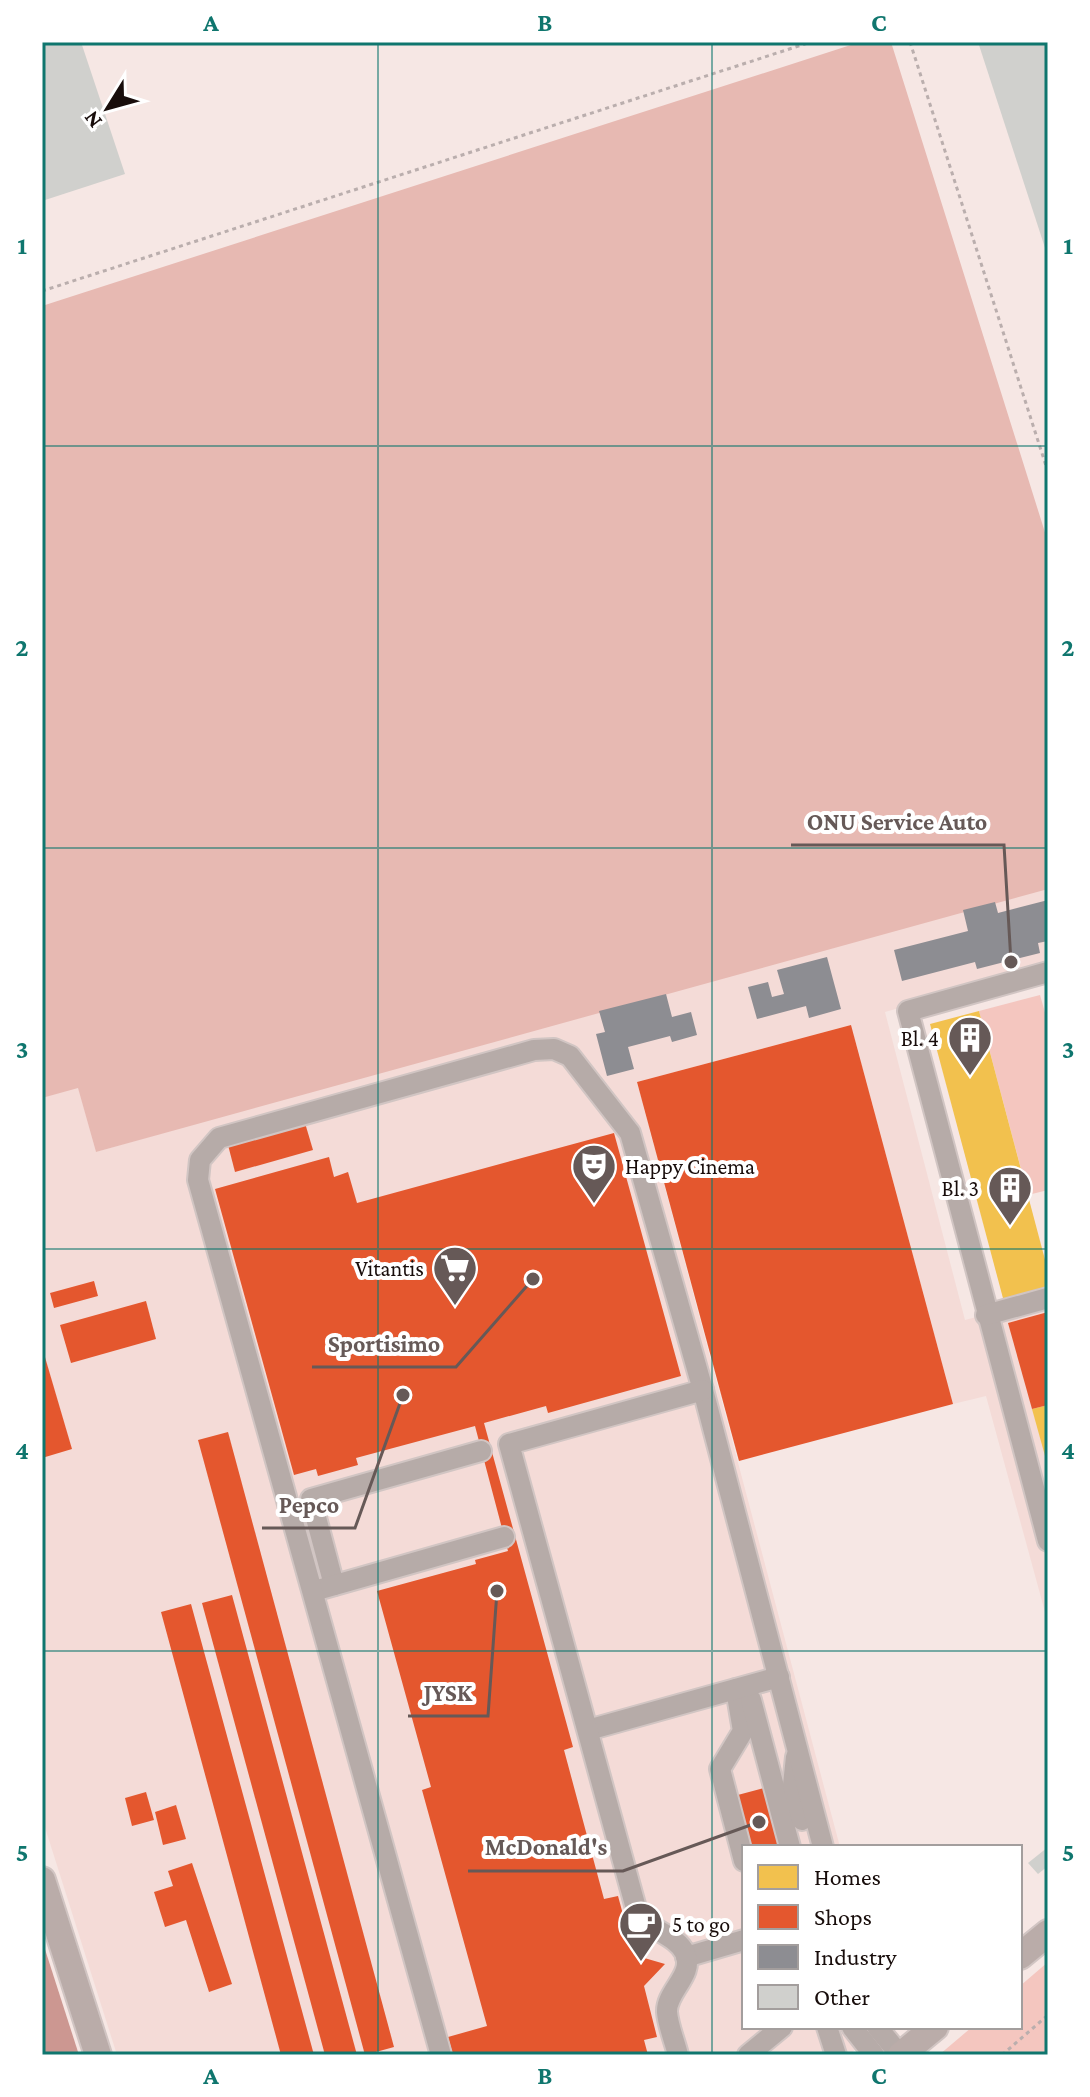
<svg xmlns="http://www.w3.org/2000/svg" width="1090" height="2097" viewBox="0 0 1090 2097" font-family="'Crimson Pro',serif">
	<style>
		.built { fill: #f4dbd7 }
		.green { fill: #f4c6bf }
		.forest { fill: #e7b9b2 }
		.water { fill: #cc9791 }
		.homes { fill: #f2c14e }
		.shops { fill: #e4572e }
		.industry { fill: #8d8d92 }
		.building { fill: #d0d0cd }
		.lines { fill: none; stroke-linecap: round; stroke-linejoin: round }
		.minor-casing { stroke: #d1c5c3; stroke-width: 24 }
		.major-casing { stroke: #d1c5c3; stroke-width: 30 }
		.path { stroke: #baaead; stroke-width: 3; stroke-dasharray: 4 4; stroke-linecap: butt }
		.minor { stroke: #b6aba8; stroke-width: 20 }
		.major { stroke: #baaca9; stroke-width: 26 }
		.grid { fill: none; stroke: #0f766e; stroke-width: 2; stroke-opacity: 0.55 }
		.labels { text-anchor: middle; stroke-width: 8; stroke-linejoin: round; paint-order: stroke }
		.poi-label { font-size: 22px; fill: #180d0b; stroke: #fff; text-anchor: end }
		.leader { fill: none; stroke: #665957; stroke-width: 3 }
		.callout-dot { fill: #665957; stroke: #fff; stroke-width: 3 }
		.callout-label { font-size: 24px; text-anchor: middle; font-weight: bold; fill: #665957; stroke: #fff; stroke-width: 8; stroke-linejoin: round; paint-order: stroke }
		.neatline { fill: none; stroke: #0f766e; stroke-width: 3 }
		.grid-label { font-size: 26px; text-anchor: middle; font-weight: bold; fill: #0f766e }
	</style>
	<rect width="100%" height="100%" fill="#f6e7e4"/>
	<polygon class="built" points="1048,888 1048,966 885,1012 965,1320 1048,1298 1048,1623 986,1396 953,1404 851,1025 637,1082 840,1847 744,1847 744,2027 881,2027 849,2055 117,2055 42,1818 42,1098 78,1087 96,1152 588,1011"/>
	<g class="green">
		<polygon points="1040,995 1048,1023 1048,1190 1028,1195 979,1011"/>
		<polygon points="1048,1962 1048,2055 939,2055 972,2027 1020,2027 1020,1986"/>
	</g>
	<polygon class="forest" points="860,42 891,42 1048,542 1048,889 96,1152 78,1088 42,1098 42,306"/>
	<polygon class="water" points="42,1940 79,2055 42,2055"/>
	<g class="homes">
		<polygon points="979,1011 1048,1271 1048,1290 1004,1302 930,1024"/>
		<polygon points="1048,1405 1048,1463 1047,1463 1032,1409"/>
	</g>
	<g class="shops">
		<polygon points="851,1025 953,1404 739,1461 637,1082"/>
		<polygon points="305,1123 313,1150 235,1172 228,1145"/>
		<polygon points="614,1133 681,1376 548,1413 546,1406 484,1423 573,1747 564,1750 604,1899 618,1896 634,1955 665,1964 644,1986 657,2037 644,2040 648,2055 453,2055 448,2037 487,2026 422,1790 431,1787 377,1591 476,1564 475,1560 508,1551 475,1426 356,1458 358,1465 318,1476 316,1469 294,1475 215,1189 329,1157 334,1177 348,1172 357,1203"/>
		<polygon points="94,1281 98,1296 54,1308 50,1293"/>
		<polygon points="146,1301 156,1339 71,1363 60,1325"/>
		<polygon points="1048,1312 1048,1405 1032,1409 1008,1323"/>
		<polygon points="42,1347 72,1449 42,1458"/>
		<polygon points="228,1432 394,2047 365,2055 198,1440"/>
		<polygon points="232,1595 357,2055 325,2055 202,1603"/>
		<polygon points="191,1604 314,2055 281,2055 161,1612"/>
		<polygon points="768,1787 784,1847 747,1847 734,1796"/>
		<polygon points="146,1792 154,1820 132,1826 125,1798"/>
		<polygon points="176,1805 186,1839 163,1845 155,1812"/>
		<polygon points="192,1863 232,1984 209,1992 186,1920 165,1927 154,1892 173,1886 168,1871"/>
	</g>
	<g class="industry">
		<polygon points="1048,900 1048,941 1038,943 1040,953 977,969 975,962 902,981 894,950 968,931 963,910 995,902 998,913"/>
		<polygon points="827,957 841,1009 809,1018 806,1006 757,1019 748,987 768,982 772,997 784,994 777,970"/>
		<polygon points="666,994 672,1017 691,1012 697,1035 672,1042 670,1036 628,1047 634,1069 607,1076 596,1034 605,1032 599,1011"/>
	</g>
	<g class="building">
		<polygon points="42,42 81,42 125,174 42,201"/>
		<polygon points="978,42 1048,42 1048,254 1047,254"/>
		<polygon points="1048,1847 1048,1866 1038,1874 1028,1863"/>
	</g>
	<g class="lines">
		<g class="minor-casing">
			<g id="minor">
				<polyline points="1048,972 908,1011 1048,1541"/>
				<polyline points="986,1315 1048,1298"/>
				<polyline points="334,1585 311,1499 481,1451"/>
				<polyline points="321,1589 504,1537"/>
				<polyline points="736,1689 743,1731 720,1769 744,1861"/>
				<polyline points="751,1700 790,1847"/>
				<polyline points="588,1730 779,1677"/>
				<polyline points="796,1757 793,1785 802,1820"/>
				<polyline points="686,1957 744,1940"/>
				<polyline points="827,2027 836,2055"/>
				<polyline points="852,2027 874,2055"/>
				<polyline points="877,2027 900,2055"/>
				<polyline points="441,2055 198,1180 200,1160 219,1138 534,1050 554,1049 570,1056 630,1133 703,1390 823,1847"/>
				<path d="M678,2055c-3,-13 -10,-29 -11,-43 -1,-21 28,-37 18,-59 -9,-19 -37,-22 -48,-41l-128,-468 194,-54"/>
				<polyline points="748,2055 782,2027"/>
			</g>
		</g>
		<g class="major-casing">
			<g id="major">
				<polyline points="42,1880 98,2055"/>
				<polyline points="1020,1956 1048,1933"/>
				<polyline points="901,2055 935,2027"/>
			</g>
		</g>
		<g class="path">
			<polyline points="910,42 1048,472"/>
			<polyline points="42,291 811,42"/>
			<polyline points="42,1118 44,1124"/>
			<polyline points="405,2054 405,2055"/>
			<polyline points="1002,2055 1048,2015"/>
		</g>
		<use href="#minor" class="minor"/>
		<use href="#major" class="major"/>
	</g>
	<path class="grid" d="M378,42v2013M712,42v2013M42,446h1006M42,848h1006M42,1249h1006M42,1651h1006"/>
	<defs>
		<g id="building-pin" transform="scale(2.3)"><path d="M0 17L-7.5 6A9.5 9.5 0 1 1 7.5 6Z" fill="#665957" stroke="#fff"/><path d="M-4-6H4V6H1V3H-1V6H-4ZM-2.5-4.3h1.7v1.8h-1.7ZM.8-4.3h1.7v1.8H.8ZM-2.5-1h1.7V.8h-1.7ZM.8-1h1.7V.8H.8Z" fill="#fff"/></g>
		<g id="theatre-pin" transform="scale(2.3)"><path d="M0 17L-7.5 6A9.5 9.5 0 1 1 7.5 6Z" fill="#665957" stroke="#fff"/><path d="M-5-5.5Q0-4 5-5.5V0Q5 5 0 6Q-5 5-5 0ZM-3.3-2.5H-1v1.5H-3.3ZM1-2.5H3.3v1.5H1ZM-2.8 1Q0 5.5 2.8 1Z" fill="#fff"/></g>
		<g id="supermarket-pin" transform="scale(2.3)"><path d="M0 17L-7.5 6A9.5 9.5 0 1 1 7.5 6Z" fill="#665957" stroke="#fff"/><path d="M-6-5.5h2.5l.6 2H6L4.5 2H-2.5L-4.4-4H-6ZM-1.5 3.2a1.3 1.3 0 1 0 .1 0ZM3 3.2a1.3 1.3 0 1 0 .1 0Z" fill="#fff"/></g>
		<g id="cafe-pin" transform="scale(2.3)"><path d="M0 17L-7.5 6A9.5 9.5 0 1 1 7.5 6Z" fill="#665957" stroke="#fff"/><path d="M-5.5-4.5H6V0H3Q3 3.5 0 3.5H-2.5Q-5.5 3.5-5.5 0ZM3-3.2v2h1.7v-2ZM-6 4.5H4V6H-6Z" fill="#fff"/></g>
	</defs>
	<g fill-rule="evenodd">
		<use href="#building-pin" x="970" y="1038"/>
		<use href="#theatre-pin" x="594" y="1166"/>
		<use href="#building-pin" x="1010" y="1188"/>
		<use href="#supermarket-pin" x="455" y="1268"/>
		<use href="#cafe-pin" x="641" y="1924"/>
	</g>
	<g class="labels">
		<g class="poi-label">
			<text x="939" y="1046">Bl. 4</text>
			<text x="625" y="1174" text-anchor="start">Happy Cinema</text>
			<text x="979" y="1196">Bl. 3</text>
			<text x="424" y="1276">Vitantis</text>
			<text x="672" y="1932" text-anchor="start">5 to go</text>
		</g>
	</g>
	<path class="leader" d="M1011 962L1004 845H791M533 1279L456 1367H312M403 1395L355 1528H262M497 1591L488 1716H408M759 1822L623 1871H468"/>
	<g class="callout-dot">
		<circle cx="1011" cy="962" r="8"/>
		<circle cx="533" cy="1279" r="8"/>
		<circle cx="403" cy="1395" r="8"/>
		<circle cx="497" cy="1591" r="8"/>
		<circle cx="759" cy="1822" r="8"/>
	</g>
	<g class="callout-label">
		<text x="897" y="830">ONU Service Auto</text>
		<text x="384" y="1352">Sportisimo</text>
		<text x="309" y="1513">Pepco</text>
		<text x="448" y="1701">JYSK</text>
		<text x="546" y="1855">McDonald's</text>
	</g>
	<rect width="1090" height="2097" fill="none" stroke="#ffffff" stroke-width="88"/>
	<rect x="742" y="1845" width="280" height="184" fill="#ffffff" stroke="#a39e9d" stroke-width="2"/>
	<rect x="758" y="1865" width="40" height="24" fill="#f2c14e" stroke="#a39e9d" stroke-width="2"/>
	<text x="814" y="1885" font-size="24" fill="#180d0b">Homes</text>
	<rect x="758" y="1905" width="40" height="24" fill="#e4572e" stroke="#a39e9d" stroke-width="2"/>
	<text x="814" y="1925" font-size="24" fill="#180d0b">Shops</text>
	<rect x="758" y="1945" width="40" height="24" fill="#8d8d92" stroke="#a39e9d" stroke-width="2"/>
	<text x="814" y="1965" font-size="24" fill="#180d0b">Industry</text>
	<rect x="758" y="1985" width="40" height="24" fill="#d0d0cd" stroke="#a39e9d" stroke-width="2"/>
	<text x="814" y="2005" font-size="24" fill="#180d0b">Other</text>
	<g transform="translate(108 108) rotate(233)" stroke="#ffffff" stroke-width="6" paint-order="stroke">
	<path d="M0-6L14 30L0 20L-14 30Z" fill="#180d0b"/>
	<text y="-12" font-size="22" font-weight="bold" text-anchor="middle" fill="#180d0b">N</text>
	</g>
	<rect x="44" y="44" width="1002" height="2009" class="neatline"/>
	<g class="grid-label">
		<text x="211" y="31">A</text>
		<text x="545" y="31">B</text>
		<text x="879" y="31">C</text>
		<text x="22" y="254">1</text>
		<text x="1068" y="254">1</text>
		<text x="22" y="656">2</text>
		<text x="1068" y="656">2</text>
		<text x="22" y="1058">3</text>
		<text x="1068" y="1058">3</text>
		<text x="22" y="1459">4</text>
		<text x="1068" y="1459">4</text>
		<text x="22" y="1861">5</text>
		<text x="1068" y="1861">5</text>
		<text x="211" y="2084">A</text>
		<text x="545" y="2084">B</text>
		<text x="879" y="2084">C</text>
	</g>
</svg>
